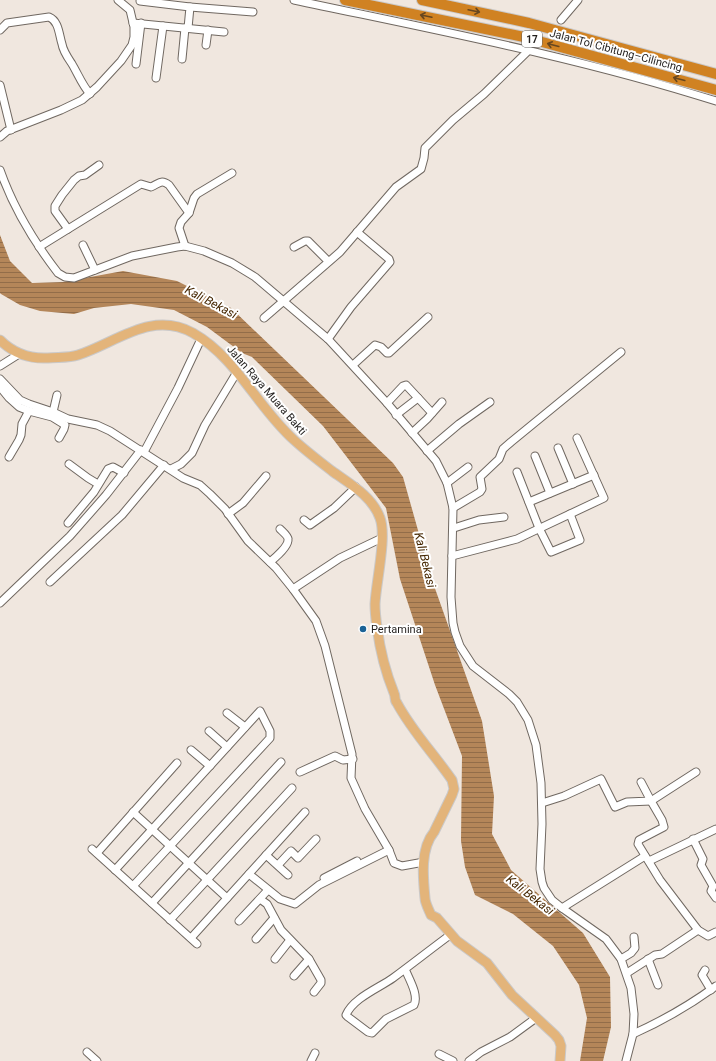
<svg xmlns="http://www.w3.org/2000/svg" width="716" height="1061" viewBox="0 0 716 1061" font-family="Roboto,sans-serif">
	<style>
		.water { fill: url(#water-rules) }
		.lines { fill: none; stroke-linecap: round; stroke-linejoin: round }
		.minor-casing { stroke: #706861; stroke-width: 9 }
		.major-casing { stroke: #cac9c9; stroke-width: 11 }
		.highway-casing { stroke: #cac9c9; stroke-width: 12 }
		.minor { stroke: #fff; stroke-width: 7 }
		.major { stroke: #e3b47a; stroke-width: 9 }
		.highway { stroke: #d08222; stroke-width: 10 }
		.oneway { stroke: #68471f }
		.poi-dot { fill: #1a6296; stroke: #fff; stroke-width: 1.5 }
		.labels { text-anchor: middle; stroke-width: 4; stroke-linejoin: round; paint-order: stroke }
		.shield { fill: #fff; stroke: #646261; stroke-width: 1 }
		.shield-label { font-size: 10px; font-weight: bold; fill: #221f1d }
		.street-label { font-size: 11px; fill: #221f1d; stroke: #fff }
		.poi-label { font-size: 11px; fill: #221f1d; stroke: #fff; text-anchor: start }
		.water-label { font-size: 12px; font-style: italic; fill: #452600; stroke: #fff }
	</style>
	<defs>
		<pattern id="water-rules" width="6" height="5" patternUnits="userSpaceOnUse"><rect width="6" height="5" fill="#b48659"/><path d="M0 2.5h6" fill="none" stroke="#926d49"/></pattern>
	</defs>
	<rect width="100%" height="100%" fill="#f0e7df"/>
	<polygon class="water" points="0,235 10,261 32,283 63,282 123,271 177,281 231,308 393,463 403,477 432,580 482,721 494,796 492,834 511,870 583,933 610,977 611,1027 603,1061 580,1061 587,1018 579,985 553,946 513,914 475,895 465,867 461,841 462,756 435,685 400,579 386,508 323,426 252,357 242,353 207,327 174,310 131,304 94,308 74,314 40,311 20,305 1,294 0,293"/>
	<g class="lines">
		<g class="minor-casing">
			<g id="minor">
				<path d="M294,0c141,30 284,57 422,101"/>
				<polyline points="140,1 190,7 188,28"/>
				<polyline points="190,7 253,12"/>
				<polyline points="561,20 578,0"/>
				<polyline points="133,23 224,32"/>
				<path d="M0,30l7,-7 42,-6c10,4 10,18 13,27 1,7 6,14 10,20 6,10 10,21 18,30"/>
				<polyline points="206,45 208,30"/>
				<polyline points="182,59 185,28"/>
				<polyline points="136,64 141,23"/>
				<polyline points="156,78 163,26"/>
				<polyline points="0,85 11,130"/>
				<polyline points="0,137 7,131 61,110 82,100 97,87 121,61 132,45 134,37 134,27 130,10 118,0"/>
				<path d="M0,170c13,37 34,72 58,103l7,4 9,1 58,-22 45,-9 8,-1 19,5 28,12 23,14 73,62 59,64 49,58 11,22 6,25 -2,89 2,26 2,9 5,14 13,20 36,28 8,8 11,18 8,25 5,38 1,41 -2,45 2,13 2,6 8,12 10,8 44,31 15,20 10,29 3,26 -1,20 -7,27"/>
				<polyline points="68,229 55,211 55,206 62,195 74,180 79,176 85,175 99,165"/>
				<polyline points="83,245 95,270"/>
				<polyline points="185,246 179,228 181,222 189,213 194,198 197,194 232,173"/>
				<path d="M39,247l102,-63 10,3c9,-4 10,-8 18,-2l20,28"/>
				<polyline points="294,247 305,241 308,241 328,261"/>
				<polyline points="264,318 340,252 396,187 421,169 424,158 425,148 453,120 484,94 529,50"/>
				<polyline points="328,339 351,307 390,262 389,259 357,232"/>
				<polyline points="353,365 375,345 381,347 387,353 389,353 428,317"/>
				<polyline points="0,366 19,354"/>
				<polyline points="0,379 20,400 29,404 53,412 68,419 97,425 110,431 183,478 200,485 210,494 225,509 248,541 276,568 293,589 316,621 325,646 352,754 351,778 365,809 389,850 394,863 402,866 424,862"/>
				<polyline points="0,387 9,398 19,407 29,411 52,417 65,425 64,429 59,438"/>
				<polyline points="387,403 403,386 406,385 432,413"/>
				<polyline points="53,412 57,395"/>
				<polyline points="396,415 418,398"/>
				<polyline points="412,433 427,419 442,402"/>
				<polyline points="558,448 573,484"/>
				<polyline points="427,451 459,424 490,402"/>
				<polyline points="144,452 178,388 201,339"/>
				<polyline points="535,456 550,493"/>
				<polyline points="9,457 19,440 21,435 22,424 29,411"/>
				<polyline points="69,464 88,478 98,484"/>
				<polyline points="171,469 181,464 192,453 205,425 237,372"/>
				<polyline points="517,472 539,528 551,552 580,540 570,514"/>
				<polyline points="447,483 468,467"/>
				<polyline points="529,502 594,475"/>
				<polyline points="453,508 480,492 482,489 480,477 499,459 503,449 511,442 621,352"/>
				<polyline points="228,514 243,503 266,476"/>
				<polyline points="304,520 310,525 334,508 356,487"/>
				<polyline points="68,523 94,492 108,469 113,467 124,473"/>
				<polyline points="454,528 479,520 504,517"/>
				<polyline points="452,556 517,539 604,498 577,438"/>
				<path d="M270,562c5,-4 19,-16 18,-23 0,-3 -5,-7 -8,-10"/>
				<polyline points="50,582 122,515 164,465"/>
				<polyline points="293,589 340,558 382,538"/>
				<polyline points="0,603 70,536 106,495 141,450"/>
				<polyline points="227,713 245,727"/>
				<polyline points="209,731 227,747"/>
				<polyline points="191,750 210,766"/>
				<polyline points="300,772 335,756 343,760 353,759"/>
				<polyline points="696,772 651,801 662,820 664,827 639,840 638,844 660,880 698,930 708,936 716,932"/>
				<polyline points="542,803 564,796 601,779 615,807 627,802 651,801 641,782"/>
				<polyline points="133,812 227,898"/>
				<polyline points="693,839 703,859 701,865 713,886 711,891 716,898"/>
				<polyline points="92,849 197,944"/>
				<polyline points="97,853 177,763"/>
				<polyline points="266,855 288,875"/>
				<polyline points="649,861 716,829"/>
				<polyline points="278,865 291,851 298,858 316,839"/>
				<polyline points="115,870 260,711 270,731 270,738 133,886"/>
				<polyline points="249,874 280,899 295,904 319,885 389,850"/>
				<polyline points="324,878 357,861"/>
				<polyline points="260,899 267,904 281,930 309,959 321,980 321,983 314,992"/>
				<polyline points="152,903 281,762"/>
				<polyline points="562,908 645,856"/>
				<polyline points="170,920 292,788"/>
				<polyline points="239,921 268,890"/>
				<polyline points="191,938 305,812"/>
				<polyline points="256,939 274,918"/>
				<polyline points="275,959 290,940"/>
				<polyline points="621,959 631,953 635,948 634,937"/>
				<polyline points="648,959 658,985"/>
				<path d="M405,969c4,10 14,26 9,36l-28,14 -14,14 -4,-1 -20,-15 -2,-2c7,-17 33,-27 47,-37 19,-14 38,-29 57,-43"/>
				<polyline points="705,970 702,975 711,990"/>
				<polyline points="627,973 655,955 662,954 698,930"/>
				<polyline points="294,976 309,959"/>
				<path d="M633,1034c29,-13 57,-29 83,-48"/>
				<polyline points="87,1052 97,1061"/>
				<polyline points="439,1054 453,1061"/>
				<polyline points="311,1061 315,1053"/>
				<polyline points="469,1061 481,1052 510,1037 536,1018"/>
			</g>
		</g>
		<g class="major-casing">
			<path id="major" d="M0,340c13,13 30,19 48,18 10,-1 21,0 30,-3 38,-12 73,-45 115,-22 44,25 64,74 101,107 12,11 25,21 38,31 18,13 40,25 48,47 7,19 -4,64 -5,86 0,8 1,16 2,23 3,23 8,44 17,66 2,4 0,7 3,10 15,28 37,51 55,77l2,9 -2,6 -18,37c-14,17 -11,45 -9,66 0,5 4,12 6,17l6,3 20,23 30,22 25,32 43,40 4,5 2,6 -1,15"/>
		</g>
		<g class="highway-casing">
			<g id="highway">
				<polyline points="345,0 524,37 716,90"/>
				<polyline points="422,0 529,23 716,74"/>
			</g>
		</g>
		<use href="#minor" class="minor"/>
		<use href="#major" class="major"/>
		<use href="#highway" class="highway"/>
	</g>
	<defs><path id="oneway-shaft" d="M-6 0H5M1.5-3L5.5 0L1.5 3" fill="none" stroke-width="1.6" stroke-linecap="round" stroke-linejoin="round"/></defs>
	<g class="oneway">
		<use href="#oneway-shaft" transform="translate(474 11) rotate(12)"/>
		<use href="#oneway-shaft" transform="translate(426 16) rotate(-168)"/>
		<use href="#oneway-shaft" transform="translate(553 45) rotate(-165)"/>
		<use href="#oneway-shaft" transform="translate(679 79) rotate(-165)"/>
	</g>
	<circle class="poi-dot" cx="363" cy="629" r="4"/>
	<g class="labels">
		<rect class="shield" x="522" y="31" width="20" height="16" rx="3"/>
		<g class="shield-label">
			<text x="532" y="43">17</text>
		</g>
		<g class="street-label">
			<text transform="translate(616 50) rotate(15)" y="4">Jalan Tol Cibitung–Cilincing</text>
			<text transform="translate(267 390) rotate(49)" y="4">Jalan Raya Muara Bakti</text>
		</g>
		<g class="poi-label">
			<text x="371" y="633">Pertamina</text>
		</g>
		<g class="water-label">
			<text transform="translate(211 302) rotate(28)" y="4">Kali Bekasi</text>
			<text transform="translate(425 560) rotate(76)" y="4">Kali Bekasi</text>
			<text transform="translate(530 895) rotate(38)" y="4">Kali Bekasi</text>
		</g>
	</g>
</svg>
